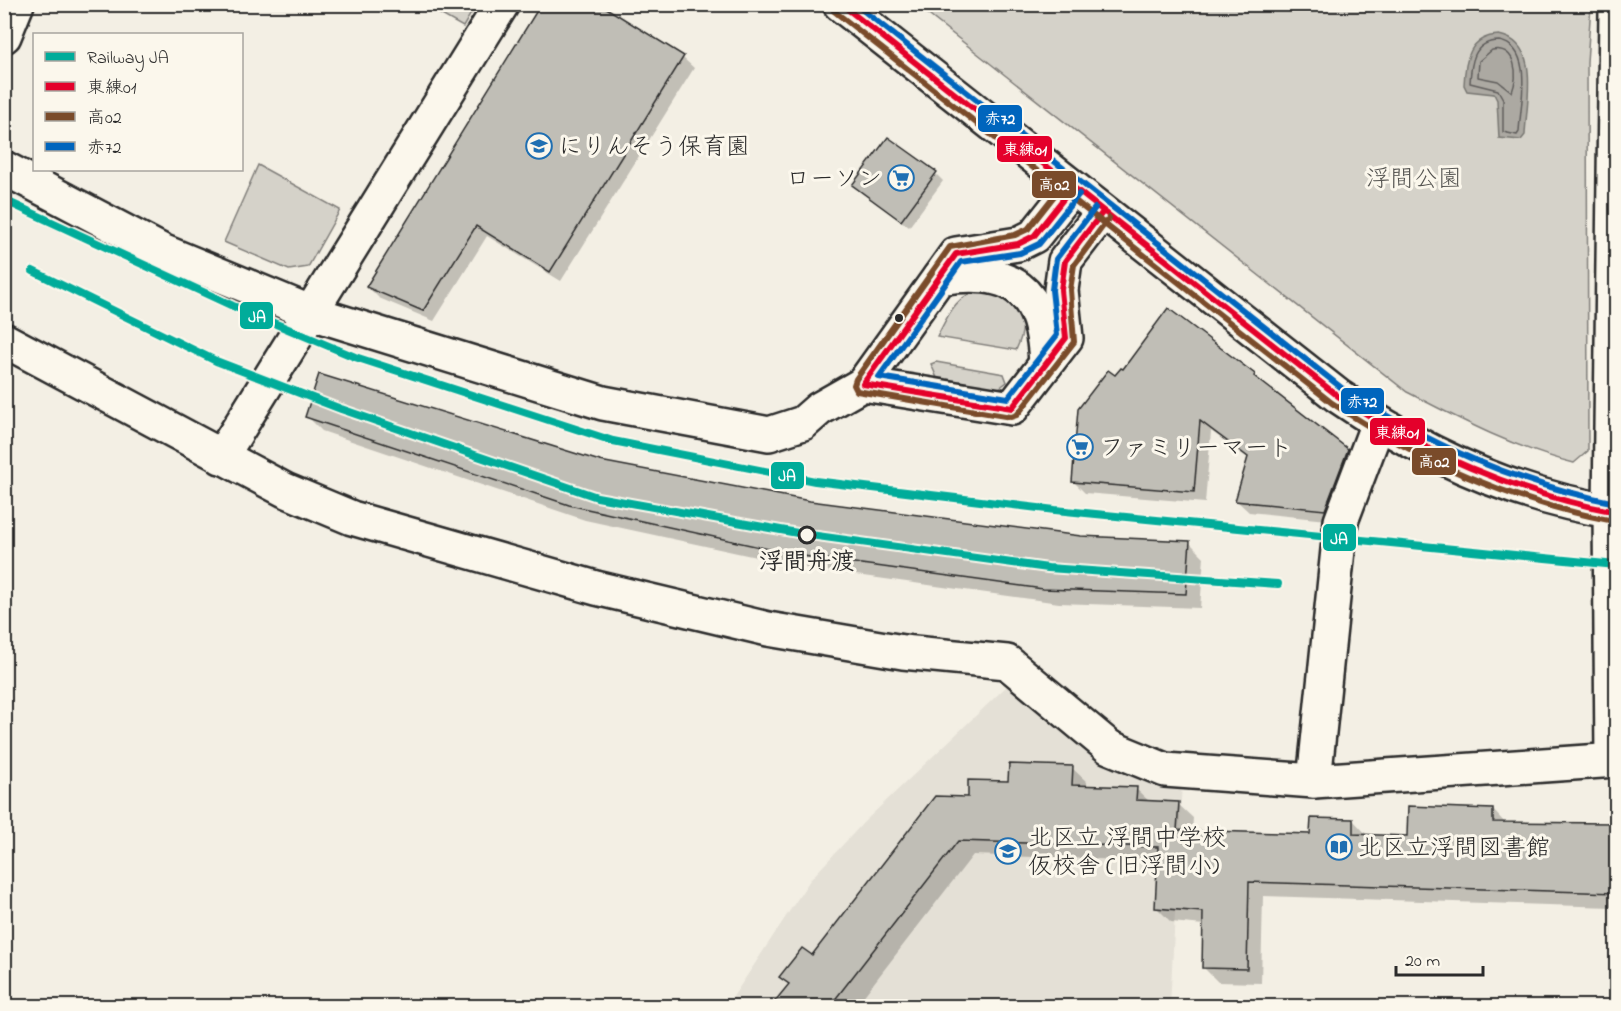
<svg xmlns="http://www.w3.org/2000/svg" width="1621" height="1011" viewBox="0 0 1621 1011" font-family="'Indie Flower','Klee One',sans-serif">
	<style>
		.built { fill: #e4e0d6 }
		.green { fill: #d5d2c9; stroke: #807e7a; stroke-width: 1.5 }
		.water { fill: #aca9a2; stroke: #787772; stroke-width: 1.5 }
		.shadow { fill: #0003 }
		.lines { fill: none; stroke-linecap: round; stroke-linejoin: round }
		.shore { stroke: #5f5d5b; stroke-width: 1.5 }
		.building { fill: #c0beb6; stroke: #2b2b2b; stroke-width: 1.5 }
		.street-casing { stroke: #2b2b2b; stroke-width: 38 }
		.secondary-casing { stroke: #2b2b2b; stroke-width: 38 }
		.street { stroke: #fbf7ec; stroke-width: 33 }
		.secondary { stroke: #fbf7ec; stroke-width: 33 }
		.bus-1-casing { stroke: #fbf7ec; stroke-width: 10 }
		.bus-2-casing { stroke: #fbf7ec; stroke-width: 10 }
		.bus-3-casing { stroke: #fbf7ec; stroke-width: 10 }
		.bus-1 { stroke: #e4002b; stroke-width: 6 }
		.bus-2 { stroke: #7a4b2a; stroke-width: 6 }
		.bus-3 { stroke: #0065bd; stroke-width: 6 }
		.rail-1-casing { stroke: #fbf7ec; stroke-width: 12 }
		.rail-1 { stroke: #00ac9a; stroke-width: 8 }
		.bus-dot { fill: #2b2b2b; stroke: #fbf7ec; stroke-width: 2 }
		.stop-dot { fill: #fbf7ec; stroke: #2b2b2b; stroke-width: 3 }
		.labels { text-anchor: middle; stroke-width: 6; stroke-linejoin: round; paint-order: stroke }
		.poi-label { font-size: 24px; fill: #2b2b2b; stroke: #fbf7ec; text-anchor: start }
		.park-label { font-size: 24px; fill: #565552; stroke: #fbf7ec }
		.stop-label { font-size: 24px; font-weight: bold; fill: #2b2b2b; stroke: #fbf7ec }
		.line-badge { stroke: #fbf7ec; stroke-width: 2 }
		.badge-label { font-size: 16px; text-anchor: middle; font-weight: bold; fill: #fff }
	</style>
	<rect width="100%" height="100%" fill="#f3efe4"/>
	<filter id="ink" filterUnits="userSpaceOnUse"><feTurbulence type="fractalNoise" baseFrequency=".0167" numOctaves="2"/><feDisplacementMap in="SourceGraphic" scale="12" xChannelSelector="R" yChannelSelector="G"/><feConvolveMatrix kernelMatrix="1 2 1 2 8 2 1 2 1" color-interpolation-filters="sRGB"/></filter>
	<g filter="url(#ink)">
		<polygon class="built" points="1009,684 1182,782 1170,1006 727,1006 810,880 864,822"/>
		<g class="green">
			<polygon points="424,5 476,5 463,27"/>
			<path d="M916,5h675l-4,57 1,389 -14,12c-60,-15 -113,-43 -167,-71z"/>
			<polygon points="258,165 340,210 308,267 289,270 224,242"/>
			<path d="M984,290l27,8c13,21 16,28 5,52l-79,-13c11,-22 20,-45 47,-47z"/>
			<polygon points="936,362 1004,374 1007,382 995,391 940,385 931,364"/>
		</g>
		<path class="water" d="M1499,35c43,8 27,68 26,100l-4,5 -22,-2 -2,-38 -3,-6 -27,-3 -3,-6c1,-25 5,-49 35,-50z"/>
		<g class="shadow">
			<polygon points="597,4 683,58 694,68 561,281 487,236 434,321 379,298 368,287"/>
			<polygon points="936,174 943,181 909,227 854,185"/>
			<polygon points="1254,375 1359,462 1336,521 1249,512 1237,501 1249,459 1211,431 1205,503 1085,493 1074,482 1115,377"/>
			<polygon points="307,416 810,502 1081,538 1189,542 1204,557 1200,608 1059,603 812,569 585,520 322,431"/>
			<polygon points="1072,768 1087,782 1087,787 1136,789 1150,802 1178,804 1193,818 1192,832 1312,835 1353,820 1367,835 1409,837 1493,810 1506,824 1608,824 1609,811 1616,811 1616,912 1612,907 1263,896 1261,983 1218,982 1203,967 1204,925 1171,922 1156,907 1159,861 973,855 856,1006 773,1006 790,986 781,977 812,957 969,798 1010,783"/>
		</g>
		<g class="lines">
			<g class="shore">
				<path d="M1499,41c36,6 21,65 20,91l-2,3 -14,-3v-33l-5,-9 -28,-7c1,-20 3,-42 29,-42z"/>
				<path d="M1492,50c24,-4 27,25 20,42l-14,-11 -20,-4 1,-16z"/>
			</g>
		</g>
		<g class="building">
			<polygon points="541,4 600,4 684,56 550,272 476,226 423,311 366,287"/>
			<polygon points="888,137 937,172 901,221 852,185"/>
			<polygon points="1168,308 1255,374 1254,376 1348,449 1325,510 1235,501 1248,457 1200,421 1194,492 1072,482 1078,409 1108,370 1115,375 1121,368 1123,369"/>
			<polygon points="319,374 600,461 810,501 1081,536 1190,541 1186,594 1043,589 796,555 569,505 305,417"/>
			<polygon points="1009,764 1073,766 1072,785 1137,787 1136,800 1179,802 1177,830 1310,834 1311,818 1353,819 1353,834 1407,836 1408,806 1493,809 1493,822 1617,823 1617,893 1249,882 1247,969 1202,968 1203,912 1155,908 1158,847 958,841 830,1006 771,1006 789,984 779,977 802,948 812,955 935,796 968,797 968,780 1008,781"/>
		</g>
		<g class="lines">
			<g class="street-casing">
				<g id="street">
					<polyline points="4,36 17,4"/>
					<polyline points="4,168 162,251 312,313 603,403 769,434 803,423 819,409 863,384"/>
					<polyline points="1072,188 1034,236 1018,244 956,254 863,384 1012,408 1066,338 1061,290 1065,261 1102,213"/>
					<path d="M939,278c73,-11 104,10 107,86"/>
					<polyline points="4,340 285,490 352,518 596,588 768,629 903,652 1007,662 1109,747 1165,770 1314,781 1616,760"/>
					<polyline points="221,457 502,4"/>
					<polyline points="1612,760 1610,511 1616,10"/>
					<polyline points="1314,781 1341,521 1378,423"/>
				</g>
			</g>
			<g class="secondary-casing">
				<path id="secondary" d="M840,4l498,392c83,57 178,101 278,116"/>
			</g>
			<use href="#street" class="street"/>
			<use href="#secondary" class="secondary"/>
			<g class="bus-1-casing">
				<g id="bus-1">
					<path d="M841,4l497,392c87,57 176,97 278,116"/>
					<polyline points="1072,188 1034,236 1018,244 956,254 863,384 1012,408 1066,338 1061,290 1065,261 1102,213"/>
				</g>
			</g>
			<g class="bus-2-casing">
				<g id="bus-2">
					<path d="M834,11l498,392c88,58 179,99 282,118"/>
					<polyline points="1065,182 1028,229 1015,235 950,247 856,379 854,385 857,391 1011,417 1017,415 1074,342 1070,290 1074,265 1109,218"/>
				</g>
			</g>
			<g class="bus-3-casing">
				<g id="bus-3">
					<path d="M855,4l488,385c85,55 173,95 273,114"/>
					<polyline points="1079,194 1039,244 1020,253 961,262 879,377 1008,398 1057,335 1052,290 1056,259 1095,208"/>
				</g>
			</g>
			<use href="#bus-1" class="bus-1"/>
			<use href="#bus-2" class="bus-2"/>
			<use href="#bus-3" class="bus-3"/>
			<g class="rail-1-casing">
				<g id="rail-1">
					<polyline points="4,200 233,306 355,357 613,441 815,481 1055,510 1616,565"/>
					<polyline points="33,271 216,361 341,409 597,497 803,534 1048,568 1278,584"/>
				</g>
			</g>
			<use href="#rail-1" class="rail-1"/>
		</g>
	</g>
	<defs>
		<g id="school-ring" transform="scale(1.35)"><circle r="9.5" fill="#fbf7ec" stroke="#1f6fb2" stroke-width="1.5"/><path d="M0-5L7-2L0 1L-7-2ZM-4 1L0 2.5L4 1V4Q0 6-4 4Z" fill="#1f6fb2"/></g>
		<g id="supermarket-ring" transform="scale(1.35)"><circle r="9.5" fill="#fbf7ec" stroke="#1f6fb2" stroke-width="1.5"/><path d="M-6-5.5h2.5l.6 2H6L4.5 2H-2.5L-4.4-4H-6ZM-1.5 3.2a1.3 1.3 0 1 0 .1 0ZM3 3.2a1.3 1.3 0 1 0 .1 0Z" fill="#1f6fb2"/></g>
		<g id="library-ring" transform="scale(1.35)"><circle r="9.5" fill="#fbf7ec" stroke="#1f6fb2" stroke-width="1.5"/><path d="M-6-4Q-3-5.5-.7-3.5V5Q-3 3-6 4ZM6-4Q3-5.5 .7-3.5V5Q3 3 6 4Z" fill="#1f6fb2"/></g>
	</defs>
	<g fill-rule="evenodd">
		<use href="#school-ring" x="539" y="146"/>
		<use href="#supermarket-ring" x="901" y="178"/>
		<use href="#supermarket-ring" x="1080" y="447"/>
		<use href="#library-ring" x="1339" y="847"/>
		<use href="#school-ring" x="1008" y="851"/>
	</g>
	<circle class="bus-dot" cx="899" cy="318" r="5"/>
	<circle class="stop-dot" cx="807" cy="535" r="8"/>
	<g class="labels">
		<g class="poi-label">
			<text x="558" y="154">にりんそう保育園</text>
			<text x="882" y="186" text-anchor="end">ローソン</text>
			<text x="1100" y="455">ファミリーマート</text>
			<text x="1028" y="845">北区立 浮間中学校<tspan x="1028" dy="28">仮校舎 (旧浮間小)</tspan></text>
			<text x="1358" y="855">北区立浮間図書館</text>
		</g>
		<g class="park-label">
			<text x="1414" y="186">浮間公園</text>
		</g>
		<g class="stop-label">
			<text x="807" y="569">浮間舟渡</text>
		</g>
	</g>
	<g class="line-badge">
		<rect x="977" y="104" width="46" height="29" rx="6" fill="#0065bd"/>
		<rect x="996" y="135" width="57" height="28" rx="6" fill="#e4002b"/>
		<rect x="1031" y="170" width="46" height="29" rx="6" fill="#7a4b2a"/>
		<rect x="239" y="301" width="35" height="29" rx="6" fill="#00ac9a"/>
		<rect x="1340" y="387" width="45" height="28" rx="6" fill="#0065bd"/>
		<rect x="1369" y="417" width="57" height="29" rx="6" fill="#e4002b"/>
		<rect x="1411" y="447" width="46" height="29" rx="6" fill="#7a4b2a"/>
		<rect x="770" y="461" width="35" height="29" rx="6" fill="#00ac9a"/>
		<rect x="1322" y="523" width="35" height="29" rx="6" fill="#00ac9a"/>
	</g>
	<g class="badge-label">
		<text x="1000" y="124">赤72</text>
		<text x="1025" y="155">東練01</text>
		<text x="1054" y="190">高02</text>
		<text x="257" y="322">JA</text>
		<text x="1362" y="407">赤72</text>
		<text x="1397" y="438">東練01</text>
		<text x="1434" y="467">高02</text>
		<text x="787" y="481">JA</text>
		<text x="1339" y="544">JA</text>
	</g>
	<rect width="1621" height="1011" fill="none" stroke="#fbf7ec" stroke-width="24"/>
	<rect x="12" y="12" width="1597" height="987" fill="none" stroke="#2b2b2b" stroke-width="2" filter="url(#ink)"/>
	<rect x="33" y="33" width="210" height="138" fill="#fbf7ec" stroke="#a8a59f" stroke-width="1.5"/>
	<rect x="45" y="52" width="30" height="9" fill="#00ac9a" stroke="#a8a59f" stroke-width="1.5"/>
	<text x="87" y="63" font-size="18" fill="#2b2b2b">Railway JA</text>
	<rect x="45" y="82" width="30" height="9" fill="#e4002b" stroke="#a8a59f" stroke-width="1.5"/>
	<text x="87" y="93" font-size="18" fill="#2b2b2b">東練01</text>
	<rect x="45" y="112" width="30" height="9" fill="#7a4b2a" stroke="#a8a59f" stroke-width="1.5"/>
	<text x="87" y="123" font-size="18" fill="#2b2b2b">高02</text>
	<rect x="45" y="142" width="30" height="9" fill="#0065bd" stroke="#a8a59f" stroke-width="1.5"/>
	<text x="87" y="153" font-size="18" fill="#2b2b2b">赤72</text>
	<path d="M1396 966v9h87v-9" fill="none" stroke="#2b2b2b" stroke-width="3"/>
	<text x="1405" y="966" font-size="18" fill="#2b2b2b" stroke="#fbf7ec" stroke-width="4.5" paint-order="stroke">20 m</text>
</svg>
